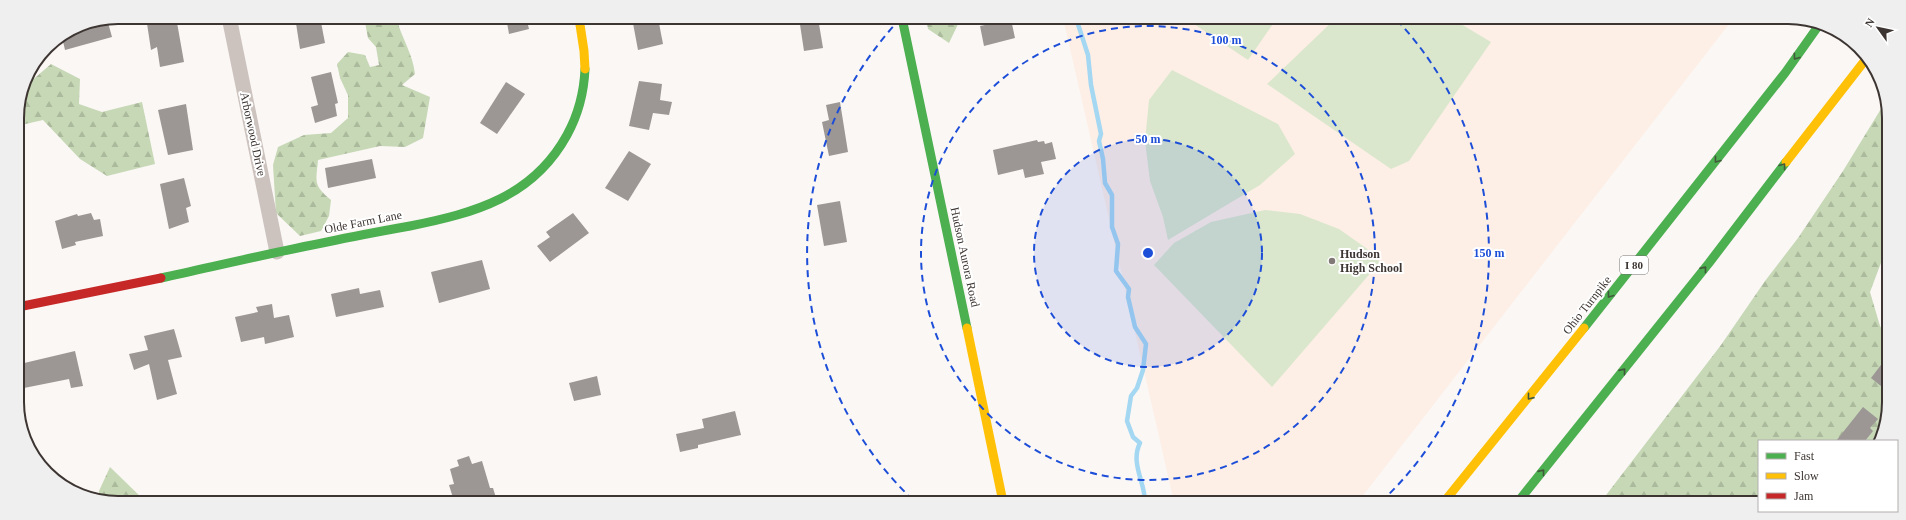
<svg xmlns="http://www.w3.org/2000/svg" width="1906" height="520" viewBox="0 0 1906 520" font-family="'Times New Roman',serif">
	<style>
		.education { fill: #fdefe6 }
		.forest { fill: url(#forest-firs) }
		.pitch { fill: #dae7cd }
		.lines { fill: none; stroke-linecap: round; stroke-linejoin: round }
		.stream { stroke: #a3d7f2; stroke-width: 4.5 }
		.building { fill: #9c9795 }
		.street { stroke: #ccc2be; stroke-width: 15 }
		.fast { stroke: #4caf50; stroke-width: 9 }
		.slow { stroke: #ffc107; stroke-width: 9 }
		.jam { stroke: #c62828; stroke-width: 9 }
		.oneway { stroke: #425a3b }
		.ring { fill: none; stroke: #1d4ed8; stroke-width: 2; stroke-dasharray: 7 5 }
		.poi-dot { fill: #807976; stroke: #fff; stroke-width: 1.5 }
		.labels { text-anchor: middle; stroke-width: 4; stroke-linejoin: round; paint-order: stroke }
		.shield { fill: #fff; stroke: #777270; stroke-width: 1 }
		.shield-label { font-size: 11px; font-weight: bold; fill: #3d3532 }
		.street-label { font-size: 12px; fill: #3d3532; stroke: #fff }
		.poi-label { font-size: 12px; font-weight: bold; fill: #3d3532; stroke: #fff; text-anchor: start }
		.rim { fill: none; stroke: #3d3532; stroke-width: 2 }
		.centre { fill: #1d4ed8; stroke: #fff; stroke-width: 2 }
		.ring-label { font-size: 12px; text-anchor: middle; font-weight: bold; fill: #1d4ed8; stroke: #fff; stroke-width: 4; stroke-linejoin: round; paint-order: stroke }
	</style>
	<defs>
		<pattern id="forest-firs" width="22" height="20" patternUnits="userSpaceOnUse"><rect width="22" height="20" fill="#c6d8b5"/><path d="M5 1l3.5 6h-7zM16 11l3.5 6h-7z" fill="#abba9c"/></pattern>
	</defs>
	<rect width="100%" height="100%" fill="#fbf7f5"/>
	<polygon class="education" points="1063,18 1733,19 1358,502 1174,502"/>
	<g class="forest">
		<path d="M364,17h32c5,20 17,37 19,57l-13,11 28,12 -7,41 -18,9 -25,-1 -62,14c-2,22 -5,25 13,40l-2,16 -8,15 -21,5 -24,-23 -3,-48 5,-18 26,-12 27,-2 17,-15v-23l-8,-17 -3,-14 11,-12 17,3 5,12 9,-2 -3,-18 -8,-9z"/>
		<polygon points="926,18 961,18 949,43 928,29"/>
		<polygon points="51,64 80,79 79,104 102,112 142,102 155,164 107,176 80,159 43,120 17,126 17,112 24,81 29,83"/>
		<polygon points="1887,99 1887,247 1870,292 1880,326 1887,337 1887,422 1880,441 1759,441 1759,503 1600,503 1721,345 1765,281 1798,238 1843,171"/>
		<polygon points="110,467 145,501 98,501 99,491"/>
	</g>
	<g class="pitch">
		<polygon points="1185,18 1277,18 1248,60"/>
		<polygon points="1336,18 1445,19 1456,21 1491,42 1409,161 1391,169 1267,84"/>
		<polygon points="1172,70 1278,124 1295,154 1260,185 1168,240 1163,217 1150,181 1145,141 1149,100"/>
		<polygon points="1265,210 1300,214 1339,229 1366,248 1380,262 1272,387 1154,265 1174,243 1211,222"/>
	</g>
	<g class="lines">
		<path class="stream" d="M1076,18l12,37 3,30 10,49 -2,7 4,18 2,24 7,12v32l6,17 -2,27 13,18 -1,8 7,30 11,17 -3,26 -6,18 -6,8 -4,25 6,16 7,6c-10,20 5,39 5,59"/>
	</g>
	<g class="building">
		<polygon points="146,17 176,17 184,62 160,67 157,47 151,50"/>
		<polygon points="295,17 320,17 325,43 300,49"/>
		<polygon points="506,17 526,17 529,29 509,34"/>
		<polygon points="632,18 658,18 663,44 638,50"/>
		<polygon points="799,18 818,18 823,48 804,51"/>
		<polygon points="984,18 1005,18 1007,25 1012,24 1015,38 984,46 980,26 985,25"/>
		<polygon points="107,19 112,37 65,50 62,37 80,25"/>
		<polygon points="331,72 338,103 335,104 337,116 315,123 311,107 318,105 311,77"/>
		<polygon points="639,81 662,84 660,100 672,102 669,115 653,113 649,130 629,126"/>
		<polygon points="506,82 525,94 497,134 480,123"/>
		<polygon points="840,102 848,152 829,156 822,122 829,120 826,105"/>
		<polygon points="186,104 193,150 168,155 158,110"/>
		<polygon points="1037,140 1038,142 1044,141 1045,144 1052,142 1056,159 1041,162 1044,174 1025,178 1023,169 998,175 993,150"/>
		<polygon points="629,151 651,164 628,201 605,188"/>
		<polygon points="372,159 376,178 328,188 325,168"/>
		<polygon points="184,178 191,206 186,208 189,222 169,229 160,184"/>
		<polygon points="840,201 847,242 824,246 817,205"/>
		<polygon points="91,213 94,220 100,219 103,236 75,242 76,245 62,249 55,221 77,214 78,216"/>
		<polygon points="573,213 589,233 550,262 537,246 550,237 546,232"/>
		<polygon points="482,260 490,289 439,303 431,272"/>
		<polygon points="359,288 360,294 380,290 384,307 336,317 331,294"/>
		<polygon points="272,304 274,318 289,315 294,337 265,344 264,337 241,342 235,317 258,312 256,307"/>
		<polygon points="174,329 182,357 168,360 177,394 157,400 149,364 134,370 129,354 148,350 144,336"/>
		<polygon points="75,351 83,386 71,388 69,379 24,388 20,364"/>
		<polygon points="1887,357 1887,391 1871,378"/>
		<polygon points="597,376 601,395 574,401 569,383"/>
		<polygon points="1863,407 1878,419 1870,428 1873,431 1865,441 1836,441"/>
		<polygon points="735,411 741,435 698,445 698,448 680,452 676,434 704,428 702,419"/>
		<polygon points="469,456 472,464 482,461 490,488 493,488 497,501 454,501 449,485 454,484 450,469 459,466 457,460"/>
	</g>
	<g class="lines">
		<polyline class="street" points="229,17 277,252"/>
		<g class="fast">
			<polyline points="902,18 967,328"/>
			<path d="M161,278c55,-12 110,-25 166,-36 28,-6 55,-11 83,-16 65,-13 123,-29 157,-91 11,-20 17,-43 18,-66"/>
			<polyline points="1584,328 1785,73 1819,25"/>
			<polyline points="1517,503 1709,263 1786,162"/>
		</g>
		<g class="slow">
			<polyline points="579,18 584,51 585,69"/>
			<polyline points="1786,162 1866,59"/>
			<polyline points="967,328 1003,502"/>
			<polyline points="1444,502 1584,328"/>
		</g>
		<polyline class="jam" points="18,307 161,278"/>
	</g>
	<defs><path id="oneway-chevron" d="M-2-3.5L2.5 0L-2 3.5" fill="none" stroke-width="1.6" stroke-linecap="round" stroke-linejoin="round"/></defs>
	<g class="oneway">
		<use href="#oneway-chevron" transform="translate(1796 57) rotate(126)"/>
		<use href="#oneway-chevron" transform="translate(1717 160) rotate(128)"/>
		<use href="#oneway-chevron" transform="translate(1783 166) rotate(-53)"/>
		<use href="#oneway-chevron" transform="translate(1704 269) rotate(-51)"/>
		<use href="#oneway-chevron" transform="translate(1610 295) rotate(128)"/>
		<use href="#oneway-chevron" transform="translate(1623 371) rotate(-51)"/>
		<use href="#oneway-chevron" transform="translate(1530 397) rotate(129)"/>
		<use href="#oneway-chevron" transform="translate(1542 472) rotate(-51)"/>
	</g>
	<circle cx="1148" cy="253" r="114" fill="#1d4ed8" fill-opacity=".12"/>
	<g class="ring">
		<circle cx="1148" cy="253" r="114"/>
		<circle cx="1148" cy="253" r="227"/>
		<path d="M913 500A341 341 0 0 1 901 18M1397 20A341 341 0 0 1 1383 500"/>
	</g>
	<circle class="poi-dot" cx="1332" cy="261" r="4"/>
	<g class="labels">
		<rect class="shield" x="1620" y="256" width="28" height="18" rx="3"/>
		<g class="shield-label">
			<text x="1634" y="269">I 80</text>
		</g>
		<g class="street-label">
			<text transform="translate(253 134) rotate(78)" y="4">Arborwood Drive</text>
			<text transform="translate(363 222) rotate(-11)" y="4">Olde Farm Lane</text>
			<text transform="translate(965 257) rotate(78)" y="4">Hudson Aurora Road</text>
			<text transform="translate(1587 305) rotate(-52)" y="4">Ohio Turnpike</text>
		</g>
		<g class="poi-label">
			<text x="1340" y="258">Hudson<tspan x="1340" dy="14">High School</tspan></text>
		</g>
	</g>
	<path d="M0 0H1906V520H0ZM118 24H1788A94 94 0 0 1 1882 118V402A94 94 0 0 1 1788 496H118A94 94 0 0 1 24 402V118A94 94 0 0 1 118 24Z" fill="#efefef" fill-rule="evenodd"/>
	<path class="rim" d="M118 24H1788A94 94 0 0 1 1882 118V402A94 94 0 0 1 1788 496H118A94 94 0 0 1 24 402V118A94 94 0 0 1 118 24Z"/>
	<circle cx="1148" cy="253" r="6" class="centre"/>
	<g class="ring-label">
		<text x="1226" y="44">100 m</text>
		<text x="1148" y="143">50 m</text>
		<text x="1489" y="257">150 m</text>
	</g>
	<rect x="1758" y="440" width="140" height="72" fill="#ffffff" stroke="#b1aead"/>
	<rect x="1766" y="453" width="20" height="6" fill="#4caf50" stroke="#b1aead"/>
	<text x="1794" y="460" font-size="12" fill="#3d3532">Fast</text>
	<rect x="1766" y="473" width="20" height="6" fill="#ffc107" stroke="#b1aead"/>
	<text x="1794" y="480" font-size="12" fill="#3d3532">Slow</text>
	<rect x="1766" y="493" width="20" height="6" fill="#c62828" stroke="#b1aead"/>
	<text x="1794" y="500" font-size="12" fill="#3d3532">Jam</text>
	<g transform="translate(1878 28) rotate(303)" stroke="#ffffff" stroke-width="3" paint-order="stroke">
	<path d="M0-3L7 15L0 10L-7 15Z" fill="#3d3532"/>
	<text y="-6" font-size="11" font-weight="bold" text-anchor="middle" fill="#3d3532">N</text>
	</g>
</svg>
